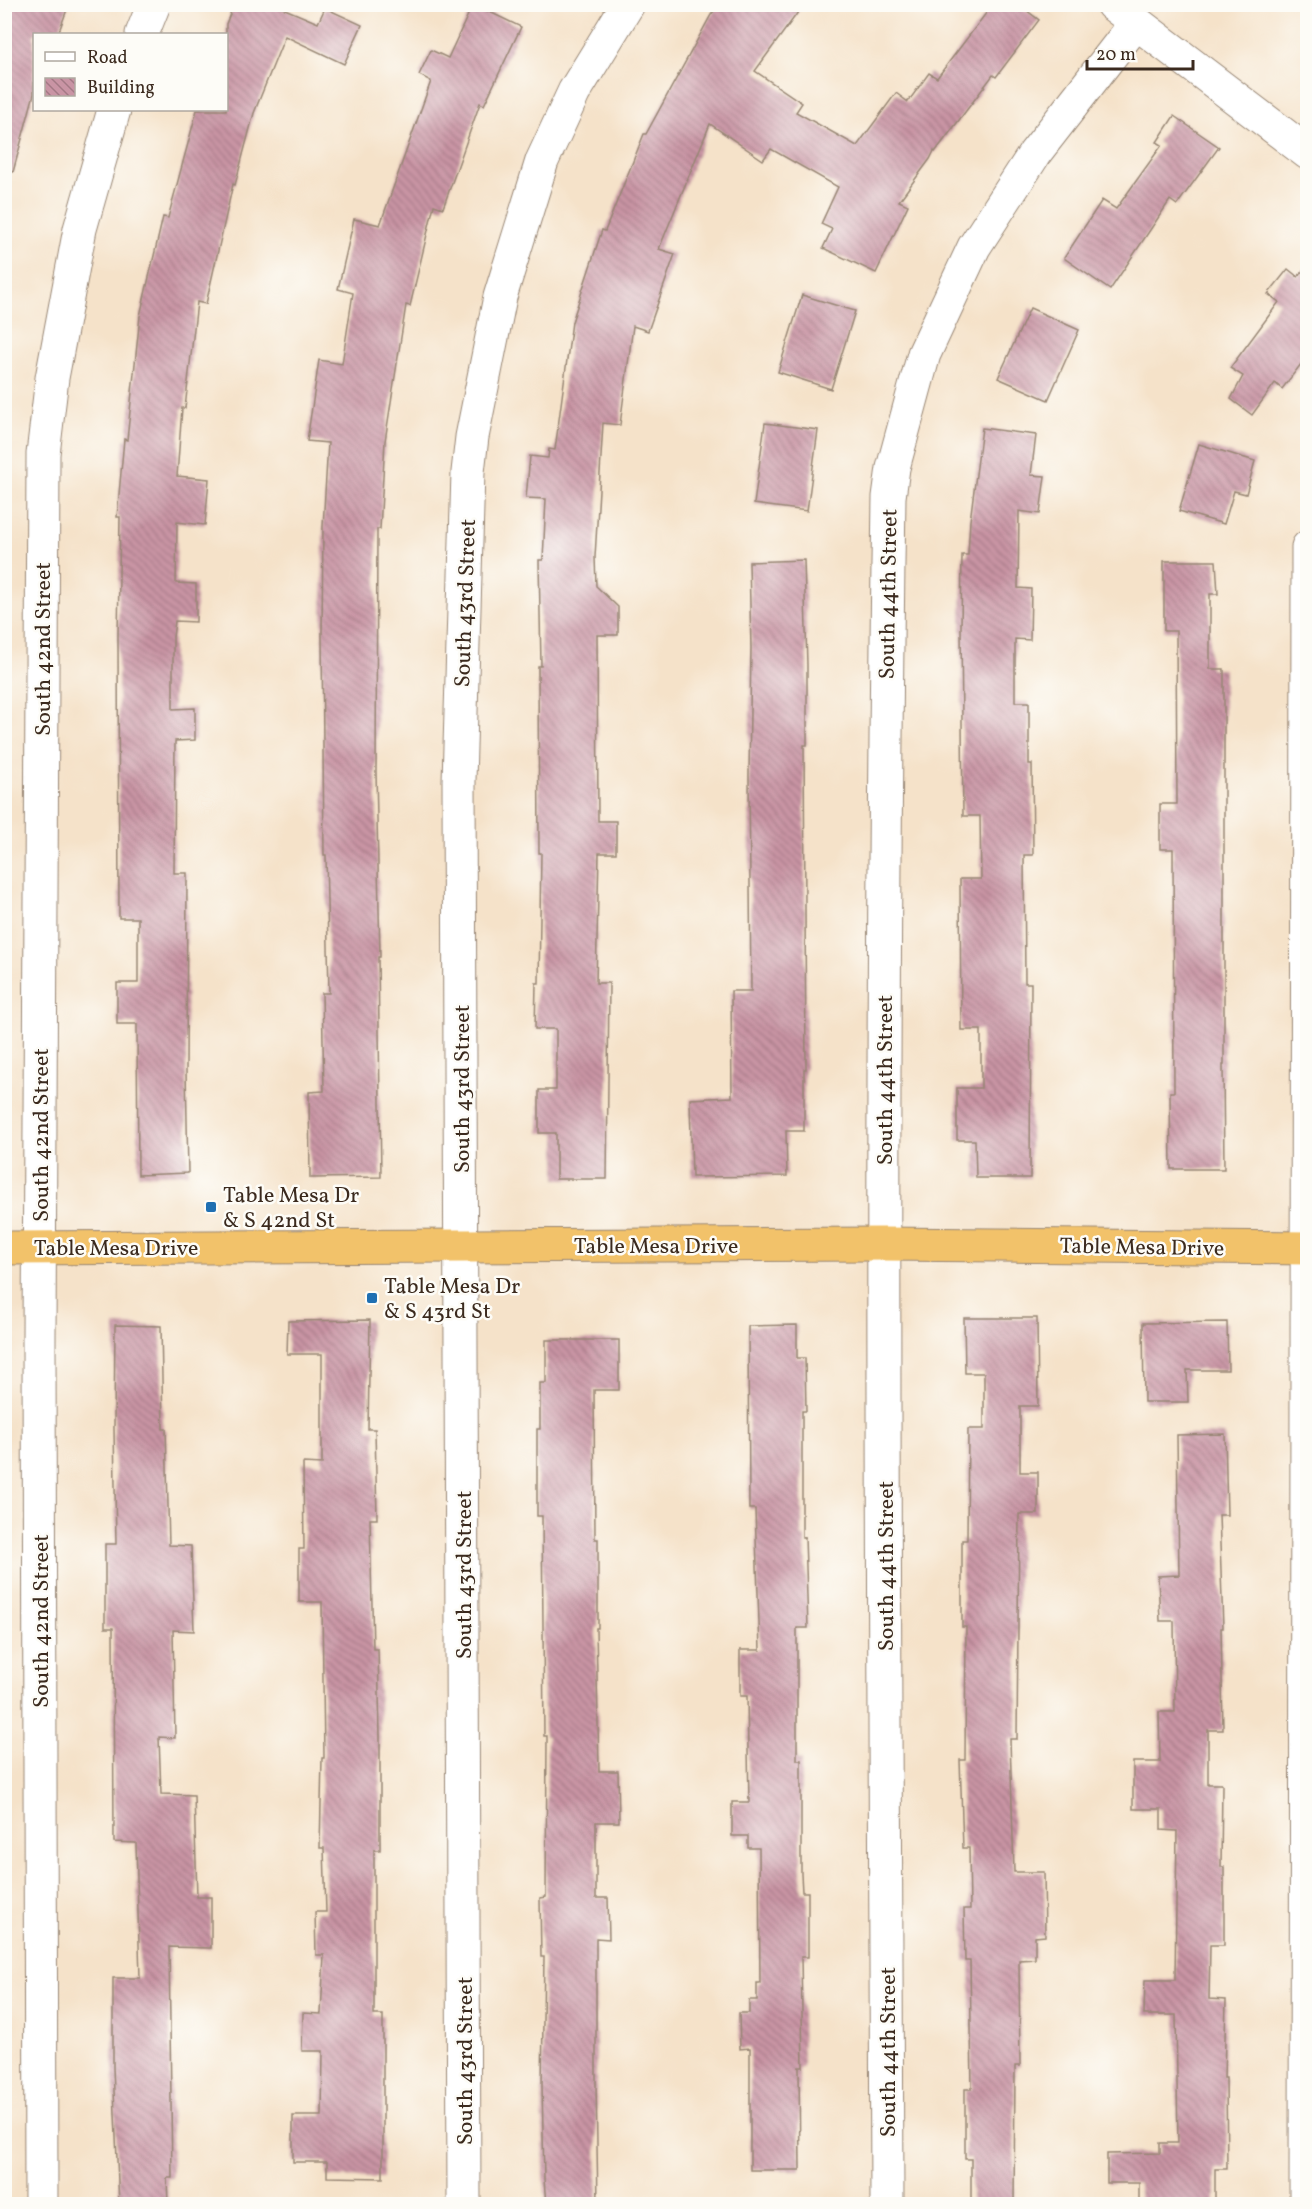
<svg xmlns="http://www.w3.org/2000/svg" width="1312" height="2209" viewBox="0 0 1312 2209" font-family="Vollkorn,serif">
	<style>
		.building { fill: url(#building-back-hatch) }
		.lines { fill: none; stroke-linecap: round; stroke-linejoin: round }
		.minor-casing { stroke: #988674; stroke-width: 35 }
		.highway-casing { stroke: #988674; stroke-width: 35 }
		.minor { stroke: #fff; stroke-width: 33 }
		.highway { stroke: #f2c26a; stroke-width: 33 }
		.poi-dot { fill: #1f6fb2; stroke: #fdfcf7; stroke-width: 2 }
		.labels { text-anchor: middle; stroke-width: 5; stroke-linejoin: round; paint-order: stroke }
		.street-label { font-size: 22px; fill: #3b2a1e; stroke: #fdfcf7 }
		.poi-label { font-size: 22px; fill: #3b2a1e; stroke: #fdfcf7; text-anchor: start }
	</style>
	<defs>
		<pattern id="building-back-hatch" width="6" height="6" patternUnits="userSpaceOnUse" patternTransform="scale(1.5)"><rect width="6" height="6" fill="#c994a4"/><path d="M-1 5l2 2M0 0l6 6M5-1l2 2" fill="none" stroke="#a47985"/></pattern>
	</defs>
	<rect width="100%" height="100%" fill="#fdfcf7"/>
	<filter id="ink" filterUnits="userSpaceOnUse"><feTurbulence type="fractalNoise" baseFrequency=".0167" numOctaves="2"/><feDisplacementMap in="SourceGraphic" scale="12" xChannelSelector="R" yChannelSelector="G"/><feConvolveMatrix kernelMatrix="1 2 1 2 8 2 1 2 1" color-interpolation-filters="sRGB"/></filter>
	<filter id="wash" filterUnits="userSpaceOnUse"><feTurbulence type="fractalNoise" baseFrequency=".008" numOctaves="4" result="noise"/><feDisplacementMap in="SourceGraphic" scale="24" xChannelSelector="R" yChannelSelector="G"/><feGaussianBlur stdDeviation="1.35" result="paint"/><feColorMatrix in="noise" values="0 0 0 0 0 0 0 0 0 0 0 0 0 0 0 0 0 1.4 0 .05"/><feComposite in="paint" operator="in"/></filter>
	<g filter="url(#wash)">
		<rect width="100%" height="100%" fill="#f5e2c9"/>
		<g id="blocks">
			<g class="building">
				<polygon points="4,4 69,4 58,34 34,34 34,94 13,172 4,170"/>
				<polygon points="234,4 273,4 318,23 325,8 362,25 344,64 285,36 254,113 235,185 233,184 206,304 197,302 185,408 182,408 177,476 209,479 205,525 177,522 176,583 196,584 196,622 175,621 173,637 173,709 195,708 195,740 175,741 174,873 187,873 186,1070 188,1173 138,1175 137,1024 117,1024 117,983 138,983 138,918 119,918 118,636 120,517 117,517 124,439 127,440 140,316 163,217 168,218 197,110 226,110 226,24"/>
				<polygon points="473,4 521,27 484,105 480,103 443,208 434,205 410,306 406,305 385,441 380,529 377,529 376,772 380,957 378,957 381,1177 310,1178 309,1092 324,1091 322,993 329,993 326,855 324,855 322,634 323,527 328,443 307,441 319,360 342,364 353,293 338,289 354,219 380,225 431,81 419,75 431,50 448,58"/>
				<polygon points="719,4 804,4 755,71 802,103 796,112 857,146 896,93 908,102 929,73 937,78 993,4 1018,4 1039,20 996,77 993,75 935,152 934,151 930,159 899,201 908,205 876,273 823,248 832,229 821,224 838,187 771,149 763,160 710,124 659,249 675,254 648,331 633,326 620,425 603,423 595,557 596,586 618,607 618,635 597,635 598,821 616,821 616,853 599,853 596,983 609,983 607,1179 556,1179 556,1133 539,1133 539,1090 556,1090 556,1029 535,1029 536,983 539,983 541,853 539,853 538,666 541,666 539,560 543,560 546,499 526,498 530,456 548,458 549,449 555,450 572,322 602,230 605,231 644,134 646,134 711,15"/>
				<polygon points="1174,116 1219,147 1177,205 1170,200 1110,290 1064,258 1102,200 1116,209 1162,145 1157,142"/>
				<polygon points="1308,264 1308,355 1282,389 1275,383 1252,415 1231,399 1243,376 1230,368 1279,302 1268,294 1288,269 1298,277"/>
				<polygon points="802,295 855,311 831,389 778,372"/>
				<polygon points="1030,308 1079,330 1048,400 998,378"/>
				<polygon points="765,423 818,430 807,511 754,504"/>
				<polygon points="982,428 1036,435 1031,475 1045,476 1040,514 1019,511 1018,588 1031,589 1030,640 1015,639 1015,702 1029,702 1029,764 1032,764 1033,855 1024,855 1025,983 1031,983 1030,1178 976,1178 975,1140 957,1140 957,1088 981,1088 981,1030 961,1030 960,879 981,879 980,816 963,816 961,628 962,555 968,555 970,521"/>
				<polygon points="1199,444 1255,461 1246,494 1234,491 1224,524 1179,511"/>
				<polygon points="804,560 807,665 807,745 804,745 806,1069 804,1069 804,1131 786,1131 787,1176 692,1177 690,1099 732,1097 731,991 751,991 749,775 751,648 749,562"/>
				<polygon points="1164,561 1216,561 1218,594 1210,594 1210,669 1224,669 1224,1065 1223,1065 1224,1169 1171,1169 1170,1092 1174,1092 1173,849 1160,849 1160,804 1177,804 1176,631 1164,631"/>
				<polygon points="964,1318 1037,1318 1038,1406 1020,1406 1020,1472 1038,1472 1038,1514 1019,1514 1017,1739 1010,1739 1014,1872 1044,1872 1045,1936 1035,1937 1035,1959 1019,1960 1020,2066 1015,2066 1014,2205 971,2205 971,2159 965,2159 965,2089 972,2089 970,1961 965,1961 964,1909 970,1909 969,1848 963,1848 960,1760 965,1760 966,1627 962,1627 962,1540 967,1540 968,1429 984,1429 984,1373 965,1373"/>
				<polygon points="370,1320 368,1429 375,1429 377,1519 370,1519 373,1649 378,1649 380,1737 380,1850 374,1850 374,2015 383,2015 383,2178 327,2177 327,2162 293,2162 293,2116 322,2116 323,2051 302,2051 303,2013 321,2014 324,1955 316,1955 315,1912 326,1912 324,1848 320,1848 322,1758 324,1758 322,1602 299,1602 299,1549 304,1549 303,1463 322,1464 322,1354 287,1354 288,1321"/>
				<polygon points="1227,1322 1228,1370 1187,1370 1188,1402 1144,1402 1143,1323"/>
				<polygon points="115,1325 161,1326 163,1429 166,1429 169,1545 191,1546 194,1631 173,1630 175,1738 159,1737 161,1794 194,1795 197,1897 211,1897 211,1948 169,1947 172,2178 167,2178 168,2205 119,2205 113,2068 113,1978 140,1978 136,1843 114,1842 113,1628 105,1628 105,1544 116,1544 114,1428"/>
				<polygon points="797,1325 797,1358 805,1358 806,1411 802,1411 802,1537 805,1537 808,1628 797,1628 797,1760 801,1760 801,1874 802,1892 808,1892 808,1957 801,1957 803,2067 799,2067 800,2170 750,2170 750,2048 740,2049 739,2013 749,2013 749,2000 757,2000 757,1983 760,1983 759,1848 748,1848 748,1836 732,1836 732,1802 749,1802 747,1696 740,1696 740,1650 760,1650 755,1509 749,1509 748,1326"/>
				<polygon points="546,1340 619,1340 619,1390 594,1390 595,1539 598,1539 598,1628 596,1628 599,1771 618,1771 619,1822 596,1822 596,1898 608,1898 609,1939 596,1938 596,2084 598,2205 546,2205 544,2179 542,2085 544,1957 541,1957 540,1898 546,1897 547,1736 544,1736 542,1516 537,1516 537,1429 540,1429 540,1383 546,1383"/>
				<polygon points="1225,1434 1227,1515 1219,1515 1223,1628 1221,1628 1223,1730 1208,1730 1208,1784 1222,1784 1221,1867 1224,1867 1224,1945 1210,1945 1209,1999 1226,2000 1224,2078 1226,2078 1227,2169 1215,2169 1215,2205 1139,2205 1139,2183 1107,2183 1107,2154 1160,2153 1160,2143 1178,2143 1176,2015 1144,2015 1145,1980 1175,1980 1177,1831 1161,1830 1161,1809 1133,1809 1133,1762 1160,1762 1159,1712 1175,1712 1174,1621 1160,1621 1158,1576 1179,1575 1177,1435"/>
			</g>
		</g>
	</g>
	<g filter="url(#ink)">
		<use href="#blocks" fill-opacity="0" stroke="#988674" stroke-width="1.5"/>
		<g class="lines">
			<g class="minor-casing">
				<g id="minor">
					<polyline points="1112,4 1308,153"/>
					<polyline points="142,34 154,4"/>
					<polyline points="41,2204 39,1340 43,454 52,378 80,229 114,110"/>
					<polyline points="464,2204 459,781 468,472 472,437 500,297 542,161 574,92 628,4"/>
					<path d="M887,2204c-2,-569 -7,-1138 2,-1707l4,-29 31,-114 50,-107 61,-94 101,-130"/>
					<polyline points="1306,2204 1308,547"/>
				</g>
			</g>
			<g class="highway-casing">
				<polyline id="highway" points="4,1248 884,1244 1308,1248"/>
			</g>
			<use href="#minor" class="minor"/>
			<use href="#highway" class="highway"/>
		</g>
	</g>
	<g class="poi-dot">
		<rect x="205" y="1201" width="12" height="12" rx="3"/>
		<rect x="366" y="1292" width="12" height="12" rx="3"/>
	</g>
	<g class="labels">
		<g class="street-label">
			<text transform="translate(887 594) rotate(-89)" y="8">South 44th Street</text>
			<text transform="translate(464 603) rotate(-88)" y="8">South 43rd Street</text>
			<text transform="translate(42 649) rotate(-90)" y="8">South 42nd Street</text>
			<text transform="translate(884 1080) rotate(-90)" y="8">South 44th Street</text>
			<text transform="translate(461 1089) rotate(-90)" y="8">South 43rd Street</text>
			<text transform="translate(40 1135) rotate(-90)" y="8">South 42nd Street</text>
			<text x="656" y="1253">Table Mesa Drive</text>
			<text transform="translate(1142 1246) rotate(1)" y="8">Table Mesa Drive</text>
			<text x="116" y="1255">Table Mesa Drive</text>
			<text transform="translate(885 1566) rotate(-90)" y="8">South 44th Street</text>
			<text transform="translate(463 1575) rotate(-90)" y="8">South 43rd Street</text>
			<text transform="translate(40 1621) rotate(-90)" y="8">South 42nd Street</text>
			<text transform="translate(887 2052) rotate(-90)" y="8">South 44th Street</text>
			<text transform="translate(464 2061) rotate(-90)" y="8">South 43rd Street</text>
		</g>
		<g class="poi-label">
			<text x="223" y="1202">Table Mesa Dr<tspan x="223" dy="25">&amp; S 42nd St</tspan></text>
			<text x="384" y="1293">Table Mesa Dr<tspan x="384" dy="25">&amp; S 43rd St</tspan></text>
		</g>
	</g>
	<rect width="1312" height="2209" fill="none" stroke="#fdfcf7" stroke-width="24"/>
	<rect x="33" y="33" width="195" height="78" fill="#fdfcf7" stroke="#afa8a0" stroke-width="1.5"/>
	<rect x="45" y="52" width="30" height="9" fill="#ffffff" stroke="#afa8a0" stroke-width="1.5"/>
	<text x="87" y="63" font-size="18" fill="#3b2a1e">Road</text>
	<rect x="45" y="78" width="30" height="18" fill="url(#building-back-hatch)" stroke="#afa8a0" stroke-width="1.5"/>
	<text x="87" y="93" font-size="18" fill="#3b2a1e">Building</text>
	<path d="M1087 60v9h106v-9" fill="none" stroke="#3b2a1e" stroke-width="3"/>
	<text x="1096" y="60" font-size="18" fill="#3b2a1e" stroke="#fdfcf7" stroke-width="4.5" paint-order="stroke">20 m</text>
</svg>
